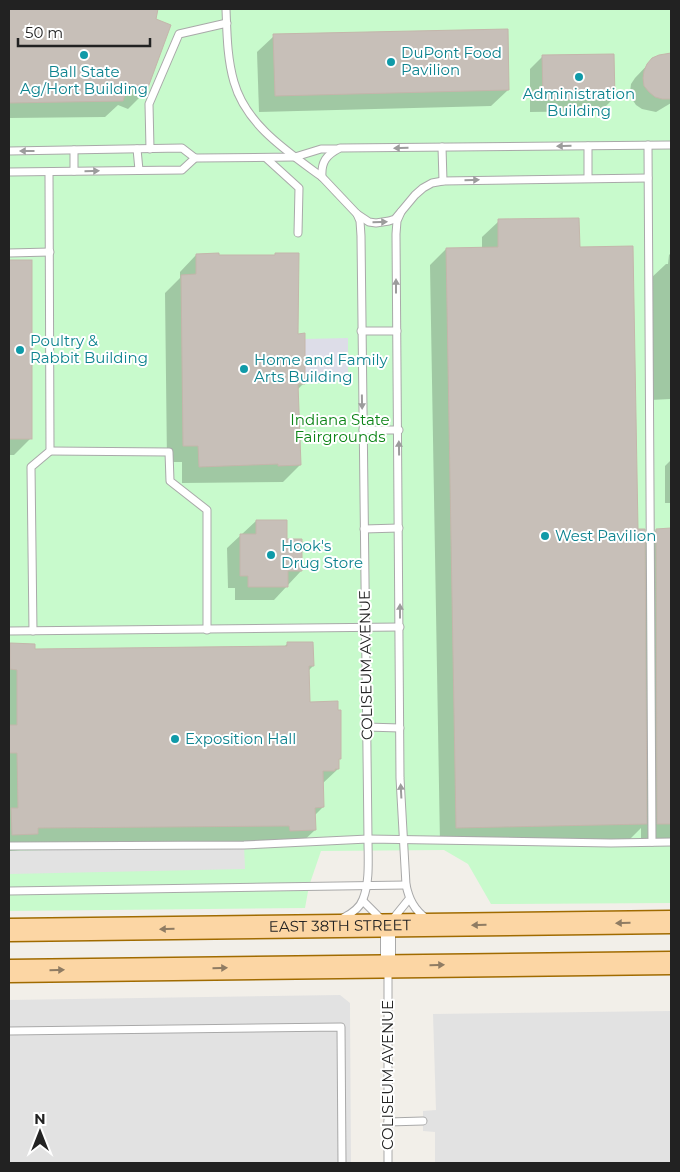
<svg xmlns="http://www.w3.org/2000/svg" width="680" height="1172" viewBox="0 0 680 1172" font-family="Montserrat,sans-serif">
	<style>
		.park { fill: #c8facc }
		.parking { fill: #e2e2e2 }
		.plaza { fill: #dddde8 }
		.shadow { fill: #0003 }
		.building { fill: #c7bfb8; stroke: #c4b6ab }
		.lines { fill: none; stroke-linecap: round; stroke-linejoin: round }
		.lane-casing { stroke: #a9a9a9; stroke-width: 9 }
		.street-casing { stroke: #a9a9a9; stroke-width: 16 }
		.primary-casing { stroke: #a06b00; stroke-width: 25 }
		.lane { stroke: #fff; stroke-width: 7 }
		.street { stroke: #fff; stroke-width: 14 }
		.primary { stroke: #fcd6a4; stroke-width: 22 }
		.oneway { fill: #9c9c9c }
		.oneway2 { fill: #8f7c63 }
		.culture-dot { fill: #0f9aa8; stroke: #fff; stroke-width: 2 }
		.labels { text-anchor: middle; stroke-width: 4; stroke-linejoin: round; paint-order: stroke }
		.culture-label { font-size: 15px; fill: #0d838f; stroke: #fff; text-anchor: start }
		.park-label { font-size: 15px; fill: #0c8416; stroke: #fff }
		.street-label { font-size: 15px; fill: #222; stroke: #fff }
	</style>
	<rect width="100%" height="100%" fill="#f2efe9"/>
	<polygon class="park" points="9,9 671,9 671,903 491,904 468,864 444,850 321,851 309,886 305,908 9,911"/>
	<g class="parking">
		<polygon points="244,845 245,869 9,874 9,851"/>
		<polygon points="340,995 350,1003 351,1163 9,1163 9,1000"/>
		<polygon points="671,1011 671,1163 435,1163 435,1132 423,1131 423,1111 436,1110 433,1014"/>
	</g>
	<polygon class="plaza" points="348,338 348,379 305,379 305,339"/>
	<g class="shadow">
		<polygon points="9,9 157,9 154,19 145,92 128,109 118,105 105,117 9,118"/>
		<polygon points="274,36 508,90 491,106 259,112 257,52"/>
		<polygon points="667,55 671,57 671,103 656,112 642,109 636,105 632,99 630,92 631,84 635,78 653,59"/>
		<polygon points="543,56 614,98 601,111 530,112 530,69"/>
		<polygon points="499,221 578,248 637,530 644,542 656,530 671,530 671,841 641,840 641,828 629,840 440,844 430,265 446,249 482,248 482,237"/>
		<polygon points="671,253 671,408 671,399 650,400 649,280 666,264 668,264 669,255"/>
		<polygon points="276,254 297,335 304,383 297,390 300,465 283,482 182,483 182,462 167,462 165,293 180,278 180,272 196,255 274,256"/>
		<polygon points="9,261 30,261 31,438 14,455 9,455"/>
		<polygon points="671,460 671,503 665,503 665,466"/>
		<polygon points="256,521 286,540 301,571 274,600 235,600 235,588 228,588 227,548"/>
		<polygon points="288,643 313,666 308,671 308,703 340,758 338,760 338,769 322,784 323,807 314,816 315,830 298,846 273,847 273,842 26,844 20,850 9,851 9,646 11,644 34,650 284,647"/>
	</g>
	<g class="building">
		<polygon points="9,9 158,9 156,19 171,25 146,93 128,86 123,101 9,103"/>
		<polygon points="508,29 509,90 275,96 273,34"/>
		<polygon points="671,53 671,99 662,99 655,97 649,92 644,86 643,78 644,71 647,64 652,58 659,55"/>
		<polygon points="614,54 615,99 543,99 542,55"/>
		<polygon points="579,218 580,247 633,246 638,529 645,529 647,824 456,828 446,248 498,247 498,219"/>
		<polygon points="219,253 219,255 275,255 275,253 299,253 298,334 305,333 305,384 298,384 301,465 278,466 278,464 199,467 198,446 183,446 181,275 196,274 196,254"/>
		<rect x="9" y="260" width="23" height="179"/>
		<polygon points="256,520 287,520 287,539 302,539 302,571 288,571 288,587 248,587 248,576 240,576 240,534 256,534"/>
		<polygon points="671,528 671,824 657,824 656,529"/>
		<polygon points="287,642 313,642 314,666 309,666 310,702 338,701 338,710 341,710 341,759 339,759 339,769 335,769 335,771 323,771 324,807 315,808 316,830 290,831 289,826 38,828 38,834 12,835 11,808 18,808 17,753 9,753 9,725 17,725 17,670 10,669 10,643 35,644 35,649 287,646"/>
	</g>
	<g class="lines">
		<g class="lane-casing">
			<g id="lane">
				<path d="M226,9c1,24 1,49 8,73 12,43 54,70 88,95"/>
				<polyline points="648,145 652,842"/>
				<polyline points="588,146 588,178"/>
				<polyline points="442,147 443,181"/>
				<polyline points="137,149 139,170"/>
				<polyline points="150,149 149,104 179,34 227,23"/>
				<polyline points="9,151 182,148 195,158 198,158 295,157 321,149 336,149"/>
				<polyline points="266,158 299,188 298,233"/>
				<polyline points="74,171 74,150"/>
				<polyline points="9,172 182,170 195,158"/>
				<path d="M648,178l-205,3 -11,2 -9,5 -8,7 -20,24 -6,2 -13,2 -7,-1 -12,-8 -35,-37c-1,-15 4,-22 18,-29l331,-3"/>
				<path d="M401,212l-4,9 -1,13 4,544 6,107c3,14 8,25 21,34"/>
				<polyline points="9,253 50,252"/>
				<polyline points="361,331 397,331"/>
				<polyline points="363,430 399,430"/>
				<polyline points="50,451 169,452 170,481 207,510 207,630"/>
				<polyline points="364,529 399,528"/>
				<polyline points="9,631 400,627"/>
				<polyline points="33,631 31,467 50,451 49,172"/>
				<polyline points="366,727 400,728"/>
				<polyline points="9,846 244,845 368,839 611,843 671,842"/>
				<polyline points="9,891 406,885"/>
				<polyline points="363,901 382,920"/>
				<path d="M343,918c8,-4 17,-10 20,-19 7,-17 5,-41 5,-60l-7,-603 -1,-15 -3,-7"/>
				<polyline points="392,920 409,899"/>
				<polyline points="9,1031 341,1027 342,1163"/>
				<polyline points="388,1122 423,1121"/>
				<polyline points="388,1163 388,969"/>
			</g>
		</g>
		<g class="street-casing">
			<polyline id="street" points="388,926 388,966"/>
		</g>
		<g class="primary-casing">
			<g id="primary">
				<path id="s1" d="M9,930l662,-8"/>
				<polyline points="9,971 671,963"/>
			</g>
		</g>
		<use href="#lane" class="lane"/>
		<use href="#street" class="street"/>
		<use href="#primary" class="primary"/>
	</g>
	<defs><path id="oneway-solid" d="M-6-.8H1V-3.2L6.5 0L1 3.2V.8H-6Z" transform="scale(1.25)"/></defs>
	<g class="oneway">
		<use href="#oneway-solid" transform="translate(564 146) rotate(179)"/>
		<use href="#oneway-solid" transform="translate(401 148) rotate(179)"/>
		<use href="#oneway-solid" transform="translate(27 151) rotate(180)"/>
		<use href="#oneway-solid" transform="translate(92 171) rotate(-1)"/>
		<use href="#oneway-solid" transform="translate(472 180) rotate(-1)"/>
		<use href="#oneway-solid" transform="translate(380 222) rotate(-1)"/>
		<use href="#oneway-solid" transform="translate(396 286) rotate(-90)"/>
		<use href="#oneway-solid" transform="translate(362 402) rotate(89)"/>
		<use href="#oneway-solid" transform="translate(399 448) rotate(-91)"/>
		<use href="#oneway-solid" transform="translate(400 611) rotate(-90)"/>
		<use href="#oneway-solid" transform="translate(401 791) rotate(-93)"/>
	</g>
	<g class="oneway2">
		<use href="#oneway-solid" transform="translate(623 923) rotate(179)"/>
		<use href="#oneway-solid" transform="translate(479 925) rotate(179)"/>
		<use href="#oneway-solid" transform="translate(167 929) rotate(179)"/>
		<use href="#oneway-solid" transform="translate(437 965) rotate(-1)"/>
		<use href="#oneway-solid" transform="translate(220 968) rotate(-1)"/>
		<use href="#oneway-solid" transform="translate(57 970) rotate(-1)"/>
	</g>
	<g class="culture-dot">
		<circle cx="84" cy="55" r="5"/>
		<circle cx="391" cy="62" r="5"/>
		<circle cx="579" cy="77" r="5"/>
		<circle cx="20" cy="350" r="5"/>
		<circle cx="244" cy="369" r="5"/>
		<circle cx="545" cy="536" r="5"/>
		<circle cx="271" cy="555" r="5"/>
		<circle cx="175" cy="739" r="5"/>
	</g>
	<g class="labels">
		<g class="culture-label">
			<text x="401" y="58">DuPont Food<tspan x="401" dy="17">Pavilion</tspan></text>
			<text x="84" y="77" text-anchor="middle">Ball State<tspan x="84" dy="17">Ag/Hort Building</tspan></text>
			<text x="579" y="99" text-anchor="middle">Administration<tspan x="579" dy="17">Building</tspan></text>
			<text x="30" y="346">Poultry &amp;<tspan x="30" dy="17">Rabbit Building</tspan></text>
			<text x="254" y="365">Home and Family<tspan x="254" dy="17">Arts Building</tspan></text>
			<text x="555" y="541">West Pavilion</text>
			<text x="281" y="551">Hook's<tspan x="281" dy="17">Drug Store</tspan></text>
			<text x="185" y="744">Exposition Hall</text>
		</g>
		<g class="park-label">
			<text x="340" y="425">Indiana State<tspan x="340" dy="17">Fairgrounds</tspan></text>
		</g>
		<g class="street-label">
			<text transform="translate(366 665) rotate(-91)" y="5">COLISEUM AVENUE</text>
			<text dy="5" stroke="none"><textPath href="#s1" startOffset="331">EAST 38TH STREET</textPath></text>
			<text transform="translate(388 1075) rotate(-90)" y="5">COLISEUM AVENUE</text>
		</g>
	</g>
	<rect width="680" height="1172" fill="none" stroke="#222222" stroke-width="20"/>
	<g transform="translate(40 1132)" stroke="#ffffff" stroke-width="4" paint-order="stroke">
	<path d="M0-4L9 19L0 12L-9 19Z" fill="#222222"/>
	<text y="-8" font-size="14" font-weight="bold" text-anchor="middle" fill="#222222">N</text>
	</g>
	<path d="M18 38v8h132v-8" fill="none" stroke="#222222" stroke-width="2.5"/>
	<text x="25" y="38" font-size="15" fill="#222222" stroke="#ffffff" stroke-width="4" paint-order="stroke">50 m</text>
</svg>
